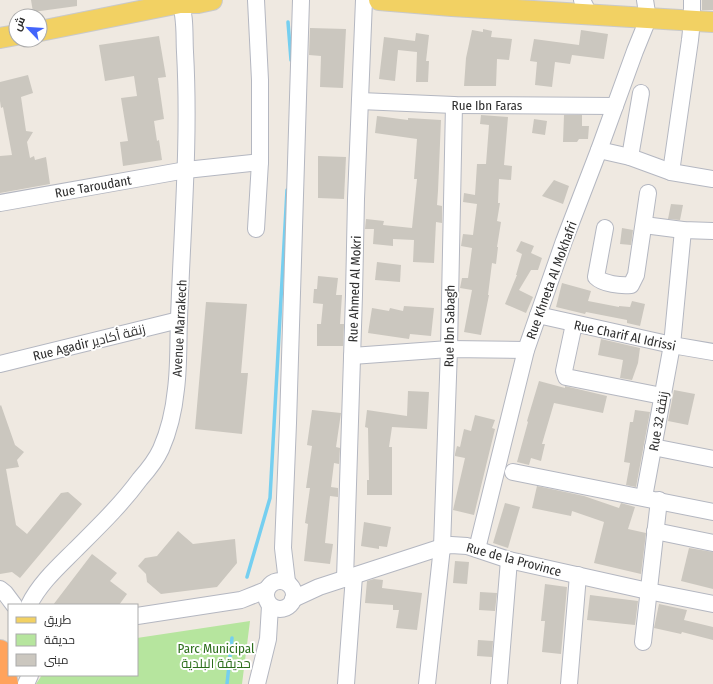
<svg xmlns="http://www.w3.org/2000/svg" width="713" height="684" viewBox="0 0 713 684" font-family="'Fira Sans Condensed',Cairo,sans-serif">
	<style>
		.green { fill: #b6e59e }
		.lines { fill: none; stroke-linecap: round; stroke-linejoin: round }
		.stream { stroke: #75cff0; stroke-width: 3.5 }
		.building { fill: #cbc7bf }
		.minor-casing { stroke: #b4b7c1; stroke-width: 18 }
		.major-casing { stroke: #c9c9c9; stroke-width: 22 }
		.highway-casing { stroke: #c9c9c9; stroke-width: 24 }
		.minor { stroke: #fff; stroke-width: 16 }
		.major { stroke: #f2d163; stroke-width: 20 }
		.highway { stroke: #ffa35c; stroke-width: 22 }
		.labels { text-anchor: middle; stroke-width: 4; stroke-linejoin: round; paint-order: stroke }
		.street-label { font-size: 13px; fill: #2e2e2e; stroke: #fff }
		.park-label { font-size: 13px; fill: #2c6e1b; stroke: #fff }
	</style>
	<rect width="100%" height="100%" fill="#efe9e1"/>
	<polygon class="green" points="250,621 242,684 36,684 42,675 137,675 137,638"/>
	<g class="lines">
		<g class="stream">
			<polyline points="288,22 291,60"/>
			<polyline points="247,577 270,498 287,190"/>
			<polyline points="227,684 232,638"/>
		</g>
	</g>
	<g class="building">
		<polygon points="31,0 77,0 77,6 33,12"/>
		<rect x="702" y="0" width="11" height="10"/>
		<polygon points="310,28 346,29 343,88 320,87 321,56 309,55"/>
		<polygon points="483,29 492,31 491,37 512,39 509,60 497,59 496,86 464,86 466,58 472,30 483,32"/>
		<polygon points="581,30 608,34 604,59 572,55 570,64 555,62 552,87 535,85 537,62 530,61 534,39 579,45"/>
		<polygon points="416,33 429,35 426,61 429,61 428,82 416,82 417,52 398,50 395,81 379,79 384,37 415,41"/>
		<polygon points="159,36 166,77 158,78 164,119 154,121 157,141 159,140 162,160 123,166 120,142 128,141 121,98 137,96 134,76 105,81 99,45"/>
		<polygon points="28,75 33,93 21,97 26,131 33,132 27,142 30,158 34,156 35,160 46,157 50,184 0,193 0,156 12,155 3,107 1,108 0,101 0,82"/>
		<polygon points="481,115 508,117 504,165 512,166 511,180 499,179 498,203 500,203 497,221 501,222 497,247 498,247 496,264 492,263 488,295 489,295 481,335 464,332 472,290 460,288 462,278 468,278 472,248 461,246 463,234 473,235 477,204 463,202 464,193 475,195 477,164 486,164 489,125 480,124"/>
		<polygon points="564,115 582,115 582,126 589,126 588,139 579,139 577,142 563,142"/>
		<polygon points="377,116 408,120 408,118 441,120 438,191 437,205 442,206 442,223 436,222 434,263 413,262 414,240 393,239 393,246 373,244 374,229 365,229 366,219 384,221 383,225 412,228 417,179 414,179 417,139 375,133"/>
		<polygon points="534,119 547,121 545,135 532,133"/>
		<polygon points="318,156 346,157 344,199 318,198"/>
		<polygon points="554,180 569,186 563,204 542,196"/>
		<polygon points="671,204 683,205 680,220 668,219"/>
		<polygon points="622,228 633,230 631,245 620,244"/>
		<polygon points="521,241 534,246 531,253 542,258 538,270 531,270 519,290 533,297 526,313 505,304 517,275 516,275 522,254 516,251"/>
		<polygon points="377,262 401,265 400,282 375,280"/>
		<polygon points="318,276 338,278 336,295 342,295 340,324 344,324 343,346 317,346 317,324 321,324 323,304 313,303 314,289 317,289"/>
		<polygon points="562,283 591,291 588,301 619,307 619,306 630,307 632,301 645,304 640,326 627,323 627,320 586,312 585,314 556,307"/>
		<polygon points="206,302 247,304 241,373 248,373 242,434 195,429"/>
		<polygon points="404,306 434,308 431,336 410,334 409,339 368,333 372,308 389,311 390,308 403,311"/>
		<polygon points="601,339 640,348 638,363 632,380 620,378 623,360 598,355"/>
		<polygon points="539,381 565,388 565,386 607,396 603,413 554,403 542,444 545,444 541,461 531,458 529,465 517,462 528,422 527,421"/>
		<polygon points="674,390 695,394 688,425 668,421"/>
		<polygon points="408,391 429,392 427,429 392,427 389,447 392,447 392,495 367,495 367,480 369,480 368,428 365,427 367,410 407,416"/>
		<polygon points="1,405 15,445 24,452 17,460 19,467 6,469 16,525 27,534 61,493 68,492 82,504 20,578 12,572 0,574 0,406"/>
		<polygon points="312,410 341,413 336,447 340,448 339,464 334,463 331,487 338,488 338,497 330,496 325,543 333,544 330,564 304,561 308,524 305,523 310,488 306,488 312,446 307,445"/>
		<polygon points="635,410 650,412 636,487 626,485 630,463 624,462 630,422 633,422"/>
		<polygon points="475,415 495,420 492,428 495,429 474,515 453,510 465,458 455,456 455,454 457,446 460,447 464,429 471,431"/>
		<polygon points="537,486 584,496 619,508 621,503 635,507 628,529 646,533 641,574 594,563 604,522 572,511 571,516 532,508"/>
		<polygon points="505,503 520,507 508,548 493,543"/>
		<polygon points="364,522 391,527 387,547 379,546 379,549 361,546"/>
		<polygon points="178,531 193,544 235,539 237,563 217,587 161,594 147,582 146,574 138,566 145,558 157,556"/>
		<polygon points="689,548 713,552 713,589 681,581"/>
		<polygon points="92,554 117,573 110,581 127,594 119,605 53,605"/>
		<polygon points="455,561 469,562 467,584 453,583"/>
		<polygon points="374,579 383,580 382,588 422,593 417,630 396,628 399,610 393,610 393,605 365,603 367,581"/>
		<polygon points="545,584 567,587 561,654 542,652 545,621 541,621"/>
		<polygon points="480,592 497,593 495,611 479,610"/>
		<polygon points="590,595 638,601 635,625 587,620"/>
		<polygon points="659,604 687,610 684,620 713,627 713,640 682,632 681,634 654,628"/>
		<polygon points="478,640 493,641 492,657 477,656"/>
	</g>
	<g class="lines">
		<g class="minor-casing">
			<g id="minor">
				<polyline points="256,0 260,80 260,162 256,229"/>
				<polyline points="582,0 589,14"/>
				<polyline points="360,101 454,105 615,106"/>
				<polyline points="599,150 630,157 671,172 713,179"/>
				<polyline points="630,157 641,93"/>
				<polyline points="671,172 690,40 692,21 692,0"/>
				<polyline points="0,203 186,170 260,162"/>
				<polyline points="644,225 683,230 713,231"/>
				<path d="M605,228l-9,49c7,7 25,9 35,8l5,-10 12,-82"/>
				<polyline points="538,315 672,345 713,352"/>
				<polyline points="574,324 564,371 566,377 662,396"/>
				<polyline points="352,356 449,349 526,350"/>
				<polyline points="0,364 179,320"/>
				<polyline points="653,447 713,459"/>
				<polyline points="513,472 713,512"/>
				<polyline points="644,497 672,345 683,230"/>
				<polyline points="655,531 713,543"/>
				<polyline points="477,549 526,350 564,241 599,150 635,51 648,19 645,0"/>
				<polyline points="345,579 354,295 356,199 364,0"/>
				<circle cx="280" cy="595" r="14"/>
				<polyline points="287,582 283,548 288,423 301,0"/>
				<polyline points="0,589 5,593 14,605"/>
				<polyline points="293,599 319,587 442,547 451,545 467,546 509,560 648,591 713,604"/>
				<path d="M29,605c11,-22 29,-38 46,-55 23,-23 46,-45 65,-71 8,-9 16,-19 21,-30 8,-18 13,-40 15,-60 3,-23 2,-46 3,-70 3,-89 11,-178 6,-267 -1,-16 1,-38 -6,-52"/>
				<polyline points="137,616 241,600 266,590"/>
				<polyline points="643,642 659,500"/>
				<polyline points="26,684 30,675"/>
				<polyline points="257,684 268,639 270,606"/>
				<polyline points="346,684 354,576"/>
				<polyline points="427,684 442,547 449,349 454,105"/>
				<polyline points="499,684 509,560"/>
				<polyline points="569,684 578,575"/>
			</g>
		</g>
		<g class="major-casing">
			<g id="major">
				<polyline points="379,0 452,6 713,22"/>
				<polyline points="40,31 180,3 198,3 212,0"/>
				<polyline points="0,38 16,35"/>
			</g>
		</g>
		<g class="highway-casing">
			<polyline id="highway" points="0,651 7,684"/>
		</g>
		<use href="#minor" class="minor"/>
		<use href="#major" class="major"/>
		<use href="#highway" class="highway"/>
	</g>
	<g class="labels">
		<g class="street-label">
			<text x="487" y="110">Rue Ibn Faras</text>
			<text transform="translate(93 186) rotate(-10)" y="5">Rue Taroudant</text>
			<text transform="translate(551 280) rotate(-70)" y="5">Rue Khneta Al Mokhafri</text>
			<text transform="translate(354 289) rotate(-88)" y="5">Rue Ahmed Al Mokri</text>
			<text transform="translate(449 326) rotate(-89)" y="5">Rue Ibn Sabagh</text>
			<text transform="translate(179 328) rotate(-87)" y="5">Avenue Marrakech</text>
			<text transform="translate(625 335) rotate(12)" y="5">Rue Charif Al Idrissi</text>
			<text transform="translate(89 342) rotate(-14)" y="5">Rue Agadir زنقة أكادير</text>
			<text transform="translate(658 421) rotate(-80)" y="5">Rue 32 زنقة</text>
			<text transform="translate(514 559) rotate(15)" y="5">Rue de la Province</text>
		</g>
		<g class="park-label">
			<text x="216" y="653">Parc Municipal<tspan x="216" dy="15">حديقة البلدية</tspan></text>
		</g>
	</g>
	<rect x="8" y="604" width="130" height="72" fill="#ffffff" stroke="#ababab"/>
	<rect x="16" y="617" width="20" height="6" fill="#f2d163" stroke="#ababab"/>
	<text x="44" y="624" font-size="12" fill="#2e2e2e">طريق</text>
	<rect x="16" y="634" width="20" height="12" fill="#b6e59e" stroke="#ababab"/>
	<text x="44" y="644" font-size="12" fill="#2e2e2e">حديقة</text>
	<rect x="16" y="654" width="20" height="12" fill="#cbc7bf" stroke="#ababab"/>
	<text x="44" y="664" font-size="12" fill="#2e2e2e">مبنى</text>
	<g transform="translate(28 28) rotate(295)"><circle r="19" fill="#ffffff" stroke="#ababab"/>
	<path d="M0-3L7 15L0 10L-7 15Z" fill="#4264fb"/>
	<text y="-6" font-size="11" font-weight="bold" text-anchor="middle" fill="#2e2e2e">ش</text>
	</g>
</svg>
